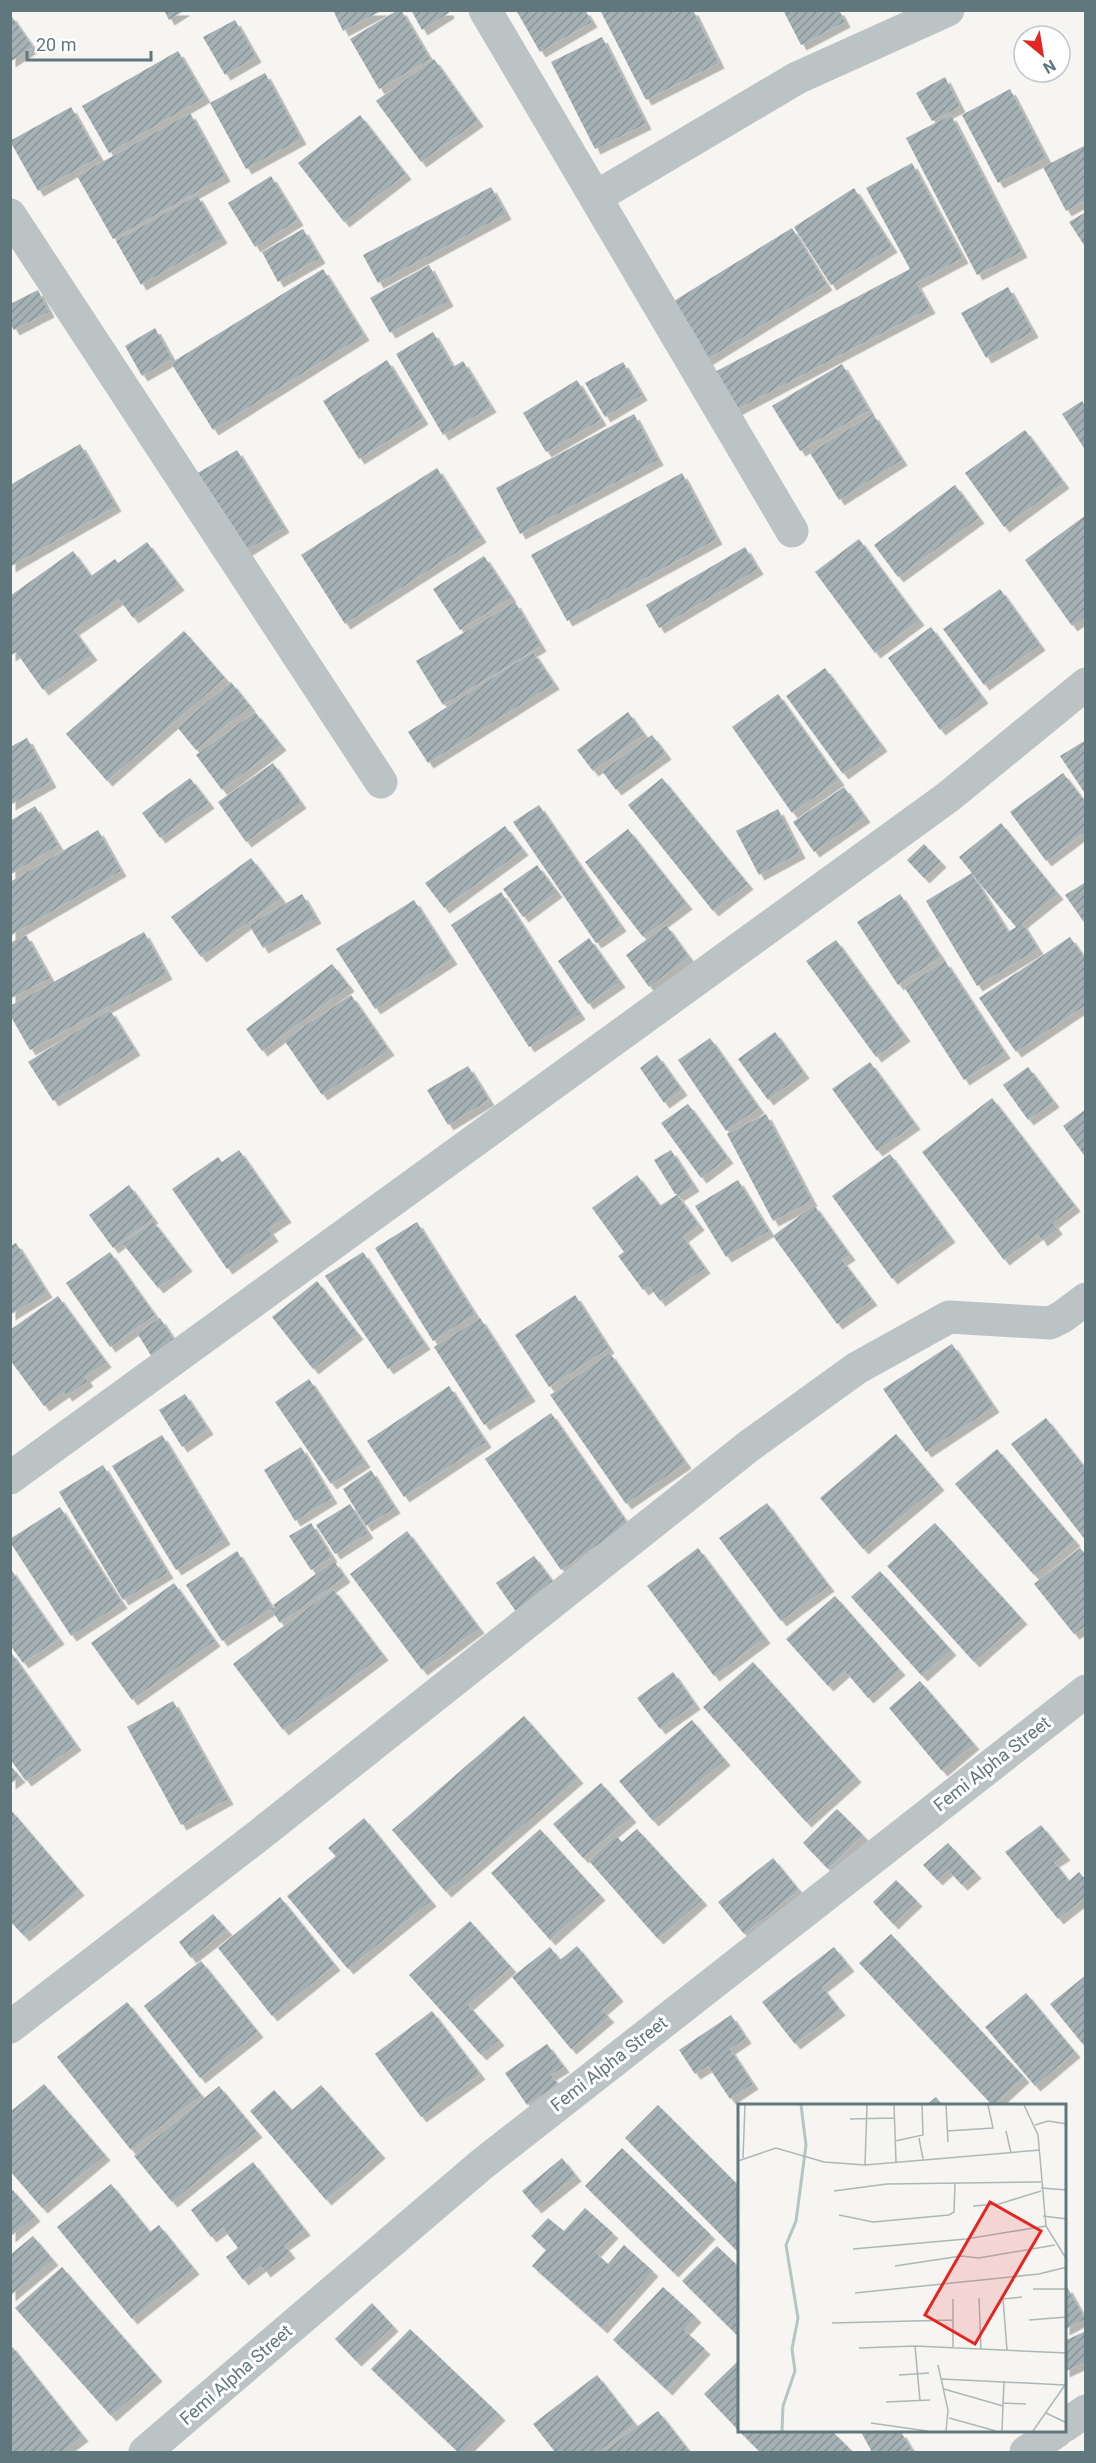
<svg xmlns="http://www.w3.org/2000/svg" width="1096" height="2463" viewBox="0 0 1096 2463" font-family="Roboto,sans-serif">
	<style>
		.building { fill: url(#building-hatch); fill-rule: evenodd; filter: url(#shadow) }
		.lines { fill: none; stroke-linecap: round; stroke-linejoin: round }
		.minor { stroke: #bcc3c5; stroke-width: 33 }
		.labels { text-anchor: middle; stroke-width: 6; stroke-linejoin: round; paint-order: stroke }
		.street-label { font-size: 18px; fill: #60777d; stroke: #fff }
		.inset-river { fill: none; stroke: #b3c5c5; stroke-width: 3 }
		.inset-road { fill: none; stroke: #acb8b8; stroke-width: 1.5 }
		.view { fill: #e42623; fill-opacity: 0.15; stroke: #e42623; stroke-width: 3 }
		.inset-edge { fill: none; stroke: #60777d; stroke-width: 3 }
	</style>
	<defs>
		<pattern id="building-hatch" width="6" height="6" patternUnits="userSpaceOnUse" patternTransform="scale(1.5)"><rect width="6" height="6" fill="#a5b1b4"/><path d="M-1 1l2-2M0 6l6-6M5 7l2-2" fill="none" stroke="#8a9598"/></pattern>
		<filter id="shadow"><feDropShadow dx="5.5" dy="5.5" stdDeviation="0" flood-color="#0004"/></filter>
	</defs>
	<rect width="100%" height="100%" fill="#f6f5f2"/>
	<g class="building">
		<polygon points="164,10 185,10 169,20"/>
		<polygon points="333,10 383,10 343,31"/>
		<polygon points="398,10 401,10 430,59 379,89 350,39"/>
		<polygon points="411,10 448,10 449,13 422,30"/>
		<polygon points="516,10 585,10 592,22 540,52"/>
		<polygon points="600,10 693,10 719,63 646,100"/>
		<polygon points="783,10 839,10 845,22 801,45"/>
		<polygon points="10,14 33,47 10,62"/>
		<polygon points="235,20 256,57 225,75 203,37"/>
		<polygon points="602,37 646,124 595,149 551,62"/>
		<polygon points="178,51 205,97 109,153 82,106"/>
		<polygon points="434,59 478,121 421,162 376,101"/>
		<polygon points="265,73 301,139 246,169 210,103"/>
		<polygon points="945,77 960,107 932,121 916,93"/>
		<polygon points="1010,89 1046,158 998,183 962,115"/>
		<polygon points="71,107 99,157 38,191 10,141"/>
		<polygon points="190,113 225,176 113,239 77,176"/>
		<polygon points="360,115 406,174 344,222 298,163"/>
		<polygon points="951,115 1022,252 977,275 906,138"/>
		<polygon points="1086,145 1086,200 1066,211 1043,167"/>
		<polygon points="912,163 963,258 916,283 930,308 732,412 711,374 910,269 866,188"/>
		<polygon points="271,176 298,220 255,247 228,203"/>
		<polygon points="491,187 506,214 378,283 363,255"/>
		<polygon points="854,188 892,247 831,285 794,227"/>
		<polygon points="197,195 222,238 141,285 116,241"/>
		<polygon points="1086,212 1086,248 1069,222"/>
		<polygon points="792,228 827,285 705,361 669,304"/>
		<polygon points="303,229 320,258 278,282 262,252"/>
		<polygon points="429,265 448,301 390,333 370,298"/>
		<polygon points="323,269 364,335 213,430 171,363"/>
		<polygon points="1008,287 1033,332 986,358 961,313"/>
		<polygon points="38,290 49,312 14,330 10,323 10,304"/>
		<polygon points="155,328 172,359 142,376 125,346"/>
		<polygon points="433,332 453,367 463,361 491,407 443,435 396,354"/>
		<polygon points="387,360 423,419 359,459 323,401"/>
		<polygon points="623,362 642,395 605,417 585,383"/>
		<polygon points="842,364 869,410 800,451 772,406"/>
		<polygon points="577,380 601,420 546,452 523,413"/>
		<polygon points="1082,401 1086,407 1086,451 1062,414"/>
		<polygon points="634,414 658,460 520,534 496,488"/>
		<polygon points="873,414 902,460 839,500 810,453"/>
		<polygon points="1025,430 1064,483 1004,527 965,473"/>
		<polygon points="80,444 116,506 10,567 10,485"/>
		<polygon points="237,450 284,527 244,552 196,474"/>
		<polygon points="437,468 481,537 345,624 301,555"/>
		<polygon points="682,473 717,539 567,621 531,555"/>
		<polygon points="955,485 979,518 898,577 874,545"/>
		<polygon points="1086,515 1086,616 1072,626 1025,560"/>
		<polygon points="859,539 919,620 875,653 815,572"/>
		<polygon points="147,542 179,585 133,618 119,599 74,630 92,655 43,690 16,652 10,656 10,596 73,551 91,576 115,559 118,563"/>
		<polygon points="745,547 758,569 659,628 646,605"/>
		<polygon points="484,556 511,597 460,630 433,589"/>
		<polygon points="1000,589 1040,645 984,685 943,629"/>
		<polygon points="515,602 541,646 443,705 416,661"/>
		<polygon points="931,627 983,698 940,730 888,658"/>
		<polygon points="184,631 225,678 107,781 66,734"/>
		<polygon points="533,652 554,684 428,763 408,732"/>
		<polygon points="825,668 882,746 843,774 786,696"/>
		<polygon points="231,682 250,706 196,750 177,727"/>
		<polygon points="778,694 839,780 792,813 732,727"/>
		<polygon points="255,712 281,745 222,790 196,755"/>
		<polygon points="628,712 644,734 593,771 577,750"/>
		<polygon points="652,735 666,754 616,790 602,771"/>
		<polygon points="27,738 51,782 10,805 10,747"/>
		<polygon points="1086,740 1086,795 1060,756"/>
		<polygon points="273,763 301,803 246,842 218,802"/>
		<polygon points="1063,773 1086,803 1086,831 1046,861 1010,812"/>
		<polygon points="190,778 209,803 160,838 142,813"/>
		<polygon points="662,778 748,884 713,911 628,805"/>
		<polygon points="844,787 865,817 814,852 793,822"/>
		<polygon points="539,805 621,926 596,943 513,822"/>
		<polygon points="35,806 58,845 10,875 10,821"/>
		<polygon points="778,809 800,853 759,875 736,831"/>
		<path d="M1001,823l57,71 -36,29 16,26 -61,37 -51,-85 46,-28 -13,-16zM972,874l44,53 -8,5z"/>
		<polygon points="505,826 523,850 444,908 425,883"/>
		<polygon points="628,829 687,904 643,937 585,862"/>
		<polygon points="98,830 121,871 10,936 10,882"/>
		<polygon points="924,844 941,862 924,878 907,860"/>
		<polygon points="251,858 281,898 201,957 171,917"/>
		<polygon points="537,865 557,892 523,917 503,889"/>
		<polygon points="1086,882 1086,925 1065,895"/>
		<polygon points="501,892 580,1014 529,1047 451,925"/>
		<polygon points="302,894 316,918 263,948 249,925"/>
		<polygon points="900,894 941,957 898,985 857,922"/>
		<polygon points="414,900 452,959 375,1009 336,949"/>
		<polygon points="666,925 689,957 649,987 626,955"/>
		<polygon points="144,932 167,974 30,1050 10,1015 10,1006"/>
		<polygon points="26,935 50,978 10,999 10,943"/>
		<polygon points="1070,937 1086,960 1086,1005 1016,1052 979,998"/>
		<polygon points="589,938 620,982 588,1004 558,961"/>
		<polygon points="836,940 905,1036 876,1057 806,961"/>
		<polygon points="945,961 1005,1053 964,1080 904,987"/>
		<polygon points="332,964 349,986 262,1051 246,1029"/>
		<polygon points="351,995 389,1050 322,1095 284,1040"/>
		<polygon points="110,1010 135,1050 53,1101 28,1062"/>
		<polygon points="775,1032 804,1073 768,1100 738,1059"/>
		<polygon points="710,1038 759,1108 726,1131 678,1060"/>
		<polygon points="657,1055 682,1090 664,1103 640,1068"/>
		<polygon points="870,1062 915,1124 877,1151 832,1089"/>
		<polygon points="468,1066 489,1100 448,1125 427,1090"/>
		<polygon points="1028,1067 1054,1102 1028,1120 1003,1085"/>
		<polygon points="992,1098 1075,1206 1053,1223 1057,1229 1042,1241 1038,1234 1004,1260 922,1152"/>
		<polygon points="688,1104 728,1158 701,1178 661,1123"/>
		<polygon points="1086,1109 1086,1158 1063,1126"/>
		<polygon points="766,1114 812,1201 773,1221 727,1134"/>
		<polygon points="239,1150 286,1217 268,1229 273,1236 227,1269 172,1189 218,1157 222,1162"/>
		<polygon points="671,1150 694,1186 678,1196 699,1225 683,1237 705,1268 660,1301 649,1286 643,1290 618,1256 624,1252 592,1208 637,1175 660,1206 678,1194 675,1194 654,1160"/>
		<polygon points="890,1154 950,1237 892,1279 832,1196"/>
		<polygon points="738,1180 769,1231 726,1257 695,1206"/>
		<polygon points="129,1185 153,1218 113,1248 89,1215"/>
		<polygon points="814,1205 850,1255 842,1260 872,1300 837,1324 773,1236"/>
		<polygon points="153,1221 187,1266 158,1288 123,1244"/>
		<polygon points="417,1222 475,1314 433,1341 375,1248"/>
		<polygon points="16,1243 47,1292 10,1315 10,1246"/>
		<polygon points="110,1252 155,1315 110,1347 66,1283"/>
		<polygon points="363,1252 425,1344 388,1369 325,1276"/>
		<polygon points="317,1281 358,1334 313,1369 272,1317"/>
		<polygon points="575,1295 609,1348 549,1387 515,1335"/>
		<polygon points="58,1296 106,1362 85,1377 88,1381 67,1396 64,1392 44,1406 10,1360 10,1330"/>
		<polygon points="160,1318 176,1343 152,1357 137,1333"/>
		<polygon points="480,1318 530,1396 484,1425 434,1347"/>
		<polygon points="952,1344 994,1407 926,1452 883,1389"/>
		<polygon points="610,1353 686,1463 626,1504 550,1395"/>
		<polygon points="309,1379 365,1462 331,1484 275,1402"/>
		<polygon points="449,1386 486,1442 404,1497 367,1441"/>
		<polygon points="185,1394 208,1429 182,1447 159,1410"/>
		<polygon points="551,1413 628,1524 561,1570 485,1459"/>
		<polygon points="1046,1418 1086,1469 1086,1541 1011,1444"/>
		<polygon points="896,1434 939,1485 863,1549 820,1498"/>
		<polygon points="162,1435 225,1539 176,1570 112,1466"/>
		<polygon points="301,1447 332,1498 295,1521 264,1470"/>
		<polygon points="997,1449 1075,1541 1034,1575 955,1484"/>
		<polygon points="103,1465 168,1573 123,1600 59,1492"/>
		<polygon points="371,1470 395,1508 366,1526 343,1489"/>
		<polygon points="767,1503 829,1586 781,1621 719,1538"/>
		<polygon points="350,1504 368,1533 335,1554 316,1525"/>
		<polygon points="60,1507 122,1603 71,1636 10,1542 10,1539"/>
		<polygon points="311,1523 332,1557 311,1570 289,1536"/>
		<polygon points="935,1523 1022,1619 974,1662 887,1566"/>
		<polygon points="407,1531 479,1628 422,1670 350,1574"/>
		<polygon points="698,1548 765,1638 714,1676 647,1586"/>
		<polygon points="1080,1548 1086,1555 1086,1626 1074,1634 1034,1584"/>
		<polygon points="237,1551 273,1609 275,1607 273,1605 334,1561 345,1577 280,1623 271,1609 222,1641 186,1585"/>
		<polygon points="534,1556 556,1586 517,1613 496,1583"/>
		<polygon points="10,1568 59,1639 23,1663 10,1645"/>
		<polygon points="880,1571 951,1650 922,1676 851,1597"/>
		<polygon points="174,1583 215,1641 132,1700 91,1643"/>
		<polygon points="333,1589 383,1655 283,1730 233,1664"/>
		<polygon points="835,1596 900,1670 868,1698 845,1671 828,1686 786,1639"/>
		<polygon points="10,1651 76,1745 26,1781 10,1759"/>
		<polygon points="753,1662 856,1777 806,1822 703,1707"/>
		<polygon points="673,1672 695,1704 660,1729 637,1698"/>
		<polygon points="920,1681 974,1744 942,1771 889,1708"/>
		<polygon points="173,1701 228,1799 181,1825 127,1727"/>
		<polygon points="524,1716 578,1778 446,1892 392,1830"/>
		<polygon points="692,1720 725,1760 653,1821 619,1781"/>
		<polygon points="10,1765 20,1777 10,1784"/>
		<polygon points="601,1783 631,1817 583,1858 553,1824"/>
		<polygon points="10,1809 79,1890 24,1936 10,1921"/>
		<polygon points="837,1809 863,1835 828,1869 803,1843"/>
		<polygon points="364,1818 431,1901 348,1969 287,1896 336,1856 328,1848"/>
		<polygon points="1041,1825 1065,1855 1054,1862 1069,1881 1079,1872 1086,1880 1086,1897 1058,1919 1005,1852"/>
		<polygon points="540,1829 600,1895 550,1940 491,1873"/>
		<polygon points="637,1829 702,1900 658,1939 589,1861 616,1836 622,1842"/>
		<polygon points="948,1843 976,1873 962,1885 948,1870 937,1880 923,1865"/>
		<polygon points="773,1858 799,1890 744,1934 718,1902"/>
		<polygon points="896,1880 917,1901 893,1924 873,1902"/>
		<polygon points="280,1897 335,1965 272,2016 218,1948"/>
		<polygon points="213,1914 227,1930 191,1958 179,1942"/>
		<polygon points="470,1921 511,1967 468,2005 499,2040 481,2055 409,1975"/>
		<polygon points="891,1934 1024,2077 993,2106 859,1963"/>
		<polygon points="577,1946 618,1996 602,2010 609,2017 571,2049 512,1977 550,1947 560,1960"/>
		<polygon points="834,1947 849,1966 822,1987 840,2010 795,2044 762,2002"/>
		<polygon points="201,1961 258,2032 200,2078 144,2006"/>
		<polygon points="1086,1975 1086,2048 1050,2004"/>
		<polygon points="1026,1993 1075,2052 1035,2086 985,2027"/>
		<polygon points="127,2002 201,2095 131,2150 57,2057"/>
		<polygon points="432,2011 480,2074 421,2117 375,2054"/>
		<polygon points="731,2015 746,2038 730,2049 753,2084 730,2099 708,2066 695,2074 679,2050"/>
		<polygon points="547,2044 564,2067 551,2075 558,2084 527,2105 505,2073"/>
		<polygon points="44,2084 105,2155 42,2208 10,2171 10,2112"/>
		<polygon points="321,2085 380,2153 326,2200 250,2111 274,2090 292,2110"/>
		<polygon points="219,2086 257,2132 172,2202 134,2156"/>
		<polygon points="936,2097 943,2106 925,2106"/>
		<polygon points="658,2105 739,2186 739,2253 625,2138"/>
		<polygon points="622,2148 710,2234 673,2272 585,2186"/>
		<polygon points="562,2158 576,2176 536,2208 522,2191"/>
		<polygon points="253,2162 305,2230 284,2245 290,2253 265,2272 261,2266 243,2280 226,2257 238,2248 223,2228 211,2237 191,2210"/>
		<polygon points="111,2184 150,2232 159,2225 194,2269 132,2319 57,2227"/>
		<polygon points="10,2187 35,2216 10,2237"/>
		<polygon points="585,2208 613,2233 595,2252 608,2264 624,2245 653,2271 602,2328 532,2266 546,2250 531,2236 548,2218 564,2231"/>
		<polygon points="33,2236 53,2260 10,2296 10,2255"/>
		<polygon points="717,2246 739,2267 739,2337 682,2281"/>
		<polygon points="62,2267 157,2376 111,2416 15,2308"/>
		<polygon points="663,2287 696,2317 684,2330 705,2349 667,2390 613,2340"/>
		<polygon points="1067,2287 1085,2319 1064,2330 1064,2288"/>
		<polygon points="372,2303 393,2326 356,2361 335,2339"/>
		<polygon points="410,2329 500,2415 463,2452 458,2452 371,2369"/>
		<polygon points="1086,2331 1086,2362 1064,2372 1064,2341"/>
		<polygon points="10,2344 83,2436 62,2452 10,2452"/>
		<polygon points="739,2360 739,2431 704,2394"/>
		<polygon points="597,2375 635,2424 598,2452 555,2452 533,2424"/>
		<polygon points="658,2411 690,2452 603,2452"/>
		<polygon points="740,2432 833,2432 853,2452 760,2452"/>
		<polygon points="861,2432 901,2432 911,2449 904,2452 872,2452"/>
	</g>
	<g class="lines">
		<g class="minor">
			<polyline points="485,10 792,531"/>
			<polyline points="596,197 797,78 948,10"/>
			<polyline points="10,215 381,782"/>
			<polyline points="10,1478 948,797 1086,684"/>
			<polyline points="10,2027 258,1836 749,1446 857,1368 949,1317 1050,1323 1062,1317 1086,1299"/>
			<polyline points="1064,2426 1086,2411"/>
			<polyline points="145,2452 481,2165 1086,1691"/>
			<polyline points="1026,2452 1056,2432"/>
		</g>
	</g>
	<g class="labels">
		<g class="street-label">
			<text transform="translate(992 1764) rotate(-38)" y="6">Femi Alpha Street</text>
			<text transform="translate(609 2064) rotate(-38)" y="6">Femi Alpha Street</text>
			<text transform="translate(236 2375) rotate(-41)" y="6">Femi Alpha Street</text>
		</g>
	</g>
	<g transform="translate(738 2104)">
		<rect width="328" height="328" fill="#f6f5f2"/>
		<path class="inset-river" d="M44,327l1,-25 12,-35 -3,-22 6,-31 -12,-73 10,-24 10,-76 -5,-40"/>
		<path class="inset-road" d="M156,1l2,57M208,1l2,37M286,1l14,30 8,91 21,34M112,15l44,-1M297,21l13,-4 19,3M209,27l46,-3 -5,-23M268,27l5,22M181,34l4,21M157,37l28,-6 -1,-30M5,54l2,-53M0,57l38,-13 48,14 41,3 175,-15M127,61l2,-60M303,84l26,2M96,87l53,-7 154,-2M235,102l26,-2 42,-13M101,111l34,7 76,-7 5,-3 1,-29M305,112l24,3M115,145l113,-10 80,-13M157,162l66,-10 18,2 76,-13M295,185h34M117,189l184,-19 28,-7M241,194l2,51M291,216l38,-3M94,219l121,-3M177,242l5,55M121,244l56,-2 152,7M215,244v-49M269,246l-4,-51 19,-2M200,261l10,45 -2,21M161,271l30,-2M204,275l123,6M206,285l59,17M148,298l44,-2M265,299l23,1M308,309l21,10M211,314l47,13M133,319l56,8M264,327l2,-50M295,327l34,-49"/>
		<path class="view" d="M252,98l51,29 -66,113 -50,-29z"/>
		<rect width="328" height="328" class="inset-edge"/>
	</g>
	<rect width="1096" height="2463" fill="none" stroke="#60777d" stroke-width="24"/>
	<g transform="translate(1042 54) rotate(150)"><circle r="28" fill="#ffffff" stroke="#bfc9cb" stroke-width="1.5"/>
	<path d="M0-4.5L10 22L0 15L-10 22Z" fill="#e42623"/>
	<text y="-9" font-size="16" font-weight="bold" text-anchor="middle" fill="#60777d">N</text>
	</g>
	<path d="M27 51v9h124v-9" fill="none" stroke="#60777d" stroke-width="3"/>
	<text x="36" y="51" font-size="18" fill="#60777d" stroke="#ffffff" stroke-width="4.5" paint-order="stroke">20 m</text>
</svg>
